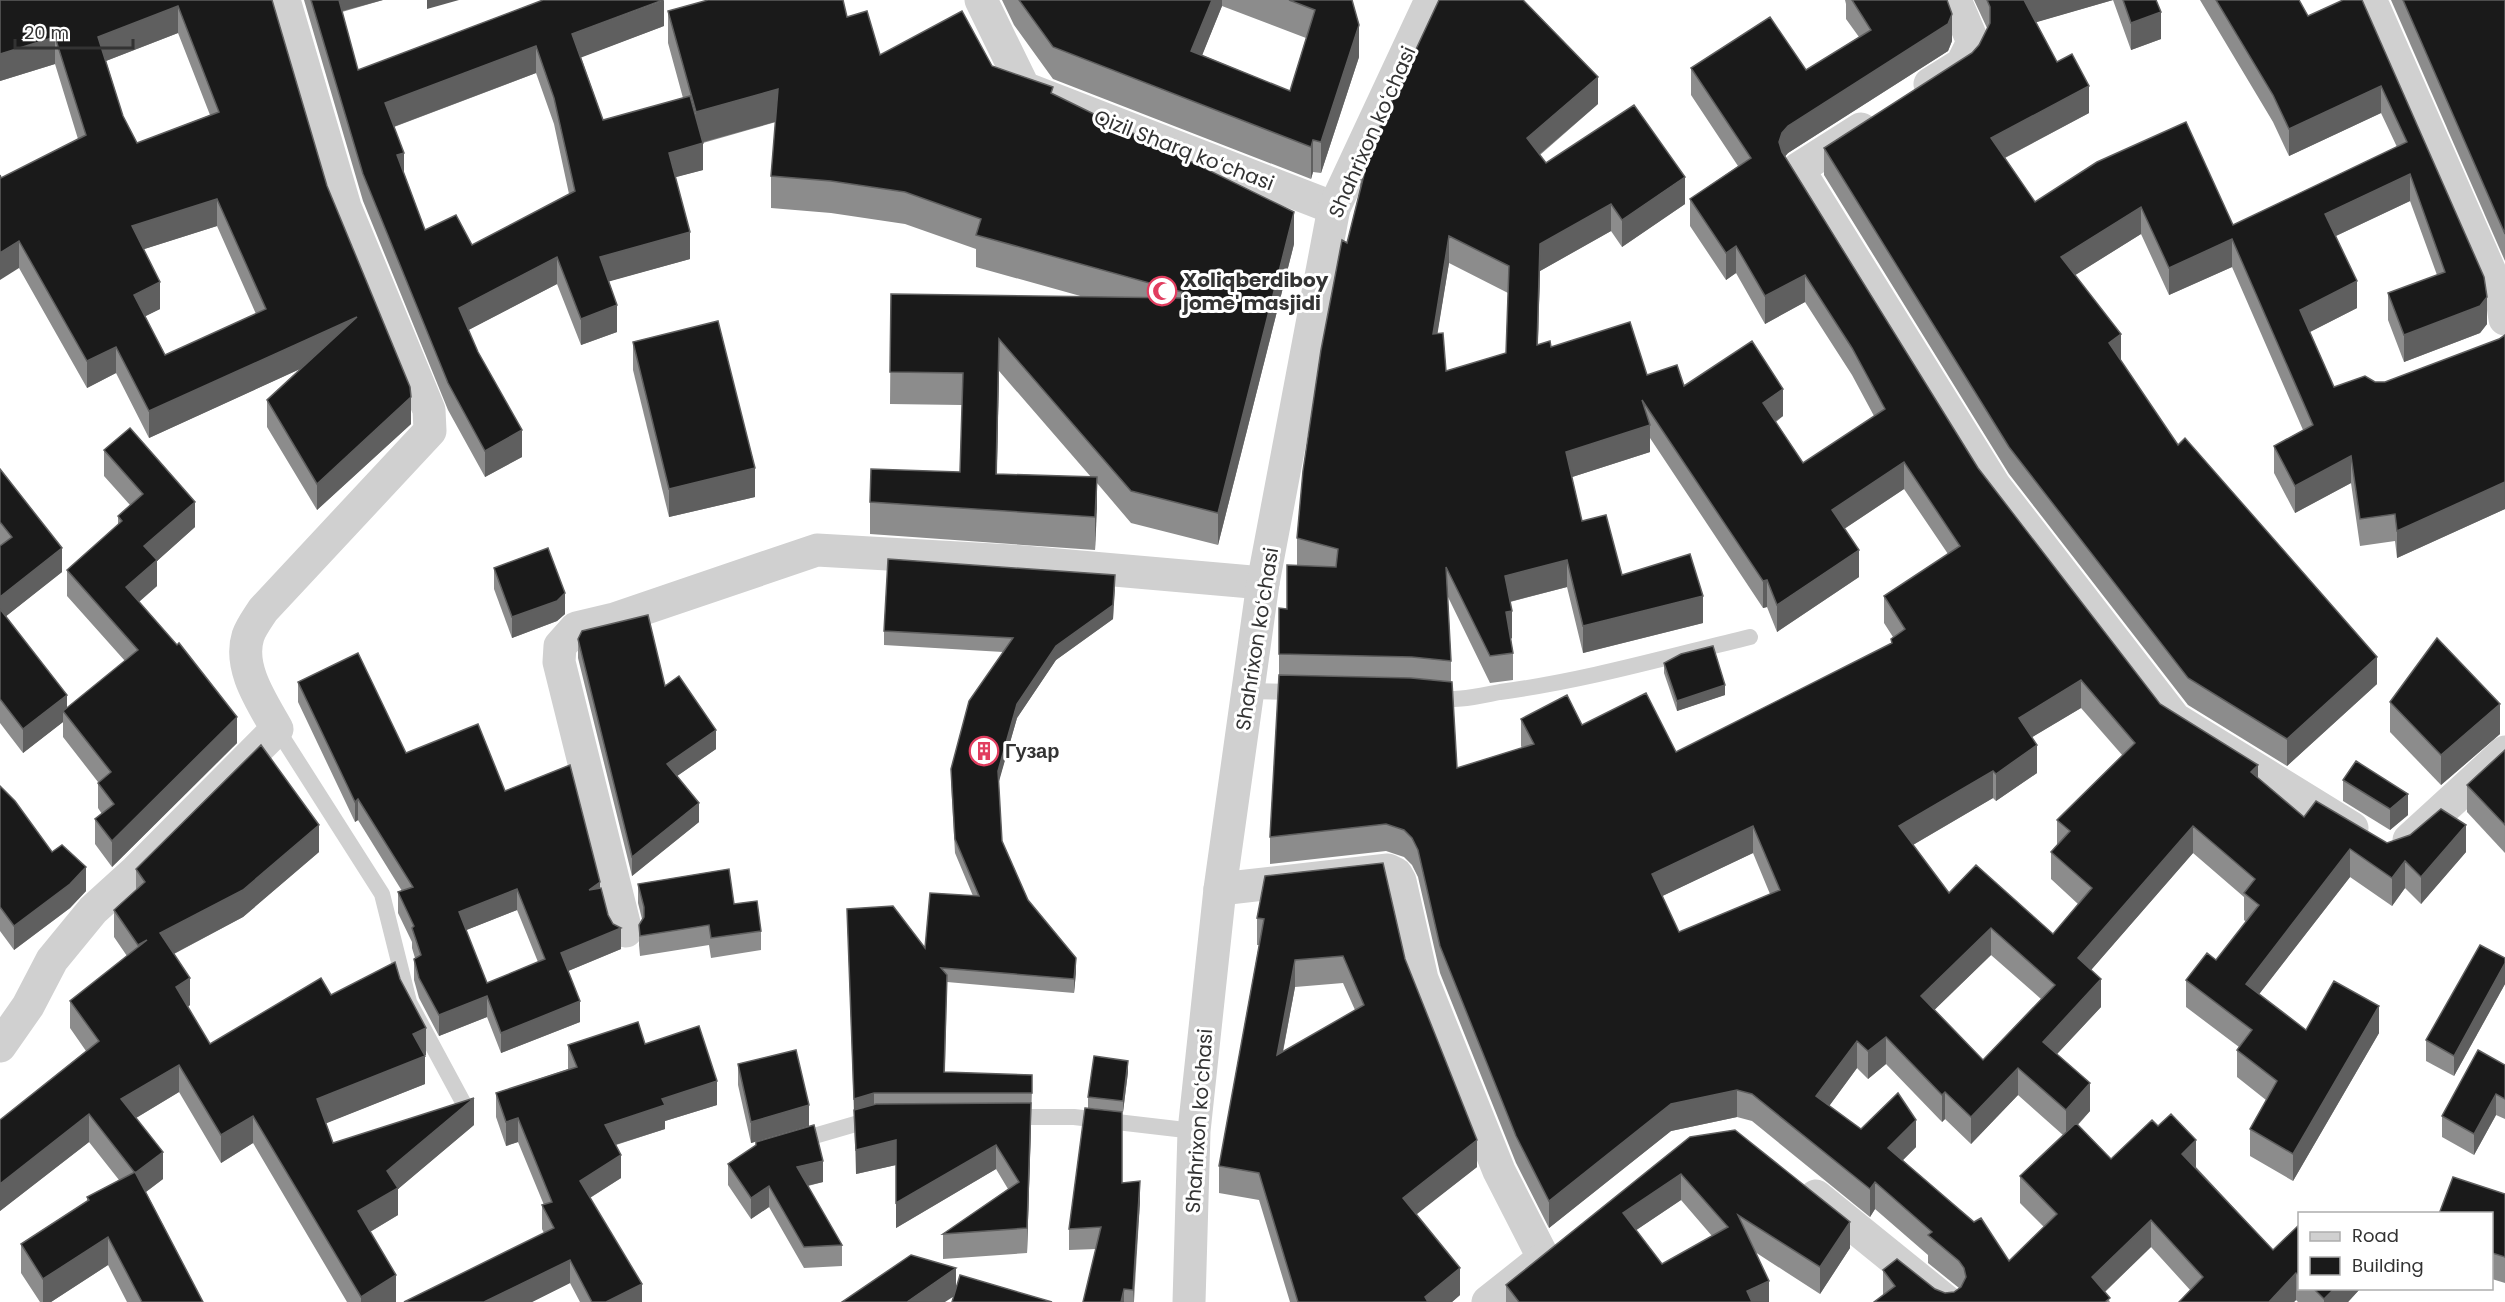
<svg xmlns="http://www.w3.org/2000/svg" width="2505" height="1302" viewBox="0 0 2505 1302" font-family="Poppins,sans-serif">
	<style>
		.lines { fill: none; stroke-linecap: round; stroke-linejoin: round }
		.service { stroke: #d0d0d0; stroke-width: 16 }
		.minor { stroke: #d0d0d0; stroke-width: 33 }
		.tertiary { stroke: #d0d0d0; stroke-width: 33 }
		.wall { fill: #8c8c8c; fill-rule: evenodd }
		.shaded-wall { fill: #5f5f5f }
		.building { fill: #1a1a1a; stroke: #5f5f5f; stroke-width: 1.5; fill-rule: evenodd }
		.labels { text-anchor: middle; stroke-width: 6; stroke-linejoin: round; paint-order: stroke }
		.street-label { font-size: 20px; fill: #333; stroke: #fff }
		.poi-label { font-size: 20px; font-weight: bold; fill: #333; stroke: #fff; text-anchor: start }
	</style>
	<rect width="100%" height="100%" fill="#fff"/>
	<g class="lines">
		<g class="service">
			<polyline points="1248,691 1298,692"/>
			<path d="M1432,698c22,4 46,-2 68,-6 84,-11 167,-35 250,-55"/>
			<polyline points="277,729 382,894 409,1002 464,1104"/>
			<polyline points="1010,1117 1074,1117 1194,1131"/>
			<polyline points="797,1141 876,1118"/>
		</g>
		<g class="minor">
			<polyline points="981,0 1024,88 1334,208"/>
			<polyline points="2366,0 2374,8 2502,299 2505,319"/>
			<polyline points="1930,84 1962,64 1973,42 1955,0"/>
			<polyline points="1861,129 1798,169 1994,485 2175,719 2352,828"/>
			<polyline points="2409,840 2505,752"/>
			<polyline points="1220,889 1388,870 1396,874 1400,881 1422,979 1499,1171 1543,1257"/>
			<polyline points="626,931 559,662 560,646 576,628 614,619 817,550 1011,561 1263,583"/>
			<path d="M0,1046l28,-40 24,-46 41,-50 43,-39 141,-142c-15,-27 -39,-61 -29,-93 3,-9 10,-18 15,-26l167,-179 -1,-21 -84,-203 -61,-207"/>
			<polyline points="1816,1196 1947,1302"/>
			<polyline points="1488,1302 1541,1260"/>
		</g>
		<polyline class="tertiary" points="1189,1302 1194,1131 1220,889 1263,583 1334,208 1431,0"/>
	</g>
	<g class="wall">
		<path d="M0,0h272l55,186 84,238 -94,86 -50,-83v-27l33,-31 -151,69 -33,-65 -29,15 -68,-120 -18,-90 77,-39 -23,-75 -55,17zM178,33l32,82 -73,28 -14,-27 -17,-55zM217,226l39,88 -91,41 -20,-39 15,-7 -16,-60z"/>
		<path d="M304,0h79l-41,12 16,58 306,-44 -83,31 22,63 80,-22 -15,-55v-32l179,6 33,38 112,11 61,28 241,150 -76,301 -87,-22 -34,-40 -2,67 -225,-16v-32l90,-30 2,-67 -72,-1 1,-110 193,3 -108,-30v-18l-71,-25 -74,-11 -60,-5v-32l5,-54 -73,21v27l-28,7 15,82 -81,22 8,51 -36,13 -24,-61 -89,46 54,127 -37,20 -37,-67 -85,-209zM536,73l18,51 15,70 -97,51 -47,-15 -21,-57 -10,-46zM999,371l92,106 -94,-3z"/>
		<path d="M1002,0h350l7,57 -38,116 -8,-1 -2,7 -258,-100 -39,-54zM1222,6l84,32 -16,53 -88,-36z"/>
		<path d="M1845,0h102l5,41 -4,10 -160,102 -3,3 193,312 182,236 98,74 46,39 83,26 79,9 -45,52 -16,-16 -13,18 -42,-29 -91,117 47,36 73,3 -86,148 -43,-25v-27l16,-29 -29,-23v-27l2,-3 -53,-40v-27l30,-20 30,-38 -2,-2v-23l-51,-44 -102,117 10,37 -44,47 33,57 -12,14 33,34 85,8 77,83 27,-26v64h59v2l-11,12h-50l-2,-2 -2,2h-115l12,-11 -40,-44 -46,45 5,10 -227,-7v-25l62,23 9,-1 5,-4 -31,-25v-8l-53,-46 -5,8 -118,-96 -15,-4 -66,14 -122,97 -33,-65 -76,-190 -22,-96 -6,-12 -8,-8 -18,-6 -116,13v-27l9,-162v-67l8,1 10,-44v-27l50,-295 13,-54v-20l238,-65 -58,51 6,8 139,41 -63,43 -11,-16 -71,40 -2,73 109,31 136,41 -7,6 27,41 71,-47 -22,-41 -47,-73 -40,22 -29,-51 -10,7 -36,-54v-27l48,-33 -47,-71v-27l115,2 53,-33 -13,-18v-15zM1449,263l59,30 -2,60 -60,18 -9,-37zM1650,438l113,170 4,-1 10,25 82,-55 -15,-48 60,-40 44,65 -64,42v27l9,14 -2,2v5l-215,108 -94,-27 -61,-6v27l1,2 -65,20 -6,-86v-21l-3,-64 42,86 23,-3v-27l-2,-14 1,-1 -2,-36 57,-15 16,66 120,-30 -81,-48 -40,-54 -10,-44 78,-25zM2081,708l42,48 -66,64v25l-6,7v27l27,25 -25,30 -104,-41 -36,-48 80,-47 3,3 41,-28 -5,-36zM1753,853l17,41 -91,38 -17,-36zM1991,955l50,44 -58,61 -49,-50zM1886,1064l56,58 3,-3 26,25 47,-49 45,40 -43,41v27l24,24 -35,34 -106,-101 13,-13 -55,-18 -32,-23 28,-38 11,11z"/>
		<polygon points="1974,0 2156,0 2161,39 2131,50 2113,0 2036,22 2057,62 2089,113 2005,158 2035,202 2097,162 2233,225 2397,147 2381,113 2289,156 2273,122 2200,0 2299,0 2308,16 2362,0 2487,324 2480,333 2404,362 2388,320 2388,293 2437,275 2410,201 2336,236 2357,308 2310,332 2334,387 2385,382 2499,339 2505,335 2505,509 2397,558 2395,541 2360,546 2351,483 2295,513 2274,473 2274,446 2303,430 2232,267 2169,295 2141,234 2075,275 2121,361 2178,445 2377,684 2287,766 2188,705 2009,474 1824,175 1824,148 1972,53 1979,45 1987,28"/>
		<polygon points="2391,0 2505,0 2505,261"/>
		<polygon points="633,342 755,497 669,517 633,370"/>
		<polygon points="104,450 195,527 157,561 157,586 139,602 237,743 112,867 95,844 95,819 102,814 98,808 98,782 63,737 63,722 23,753 0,723 0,469 62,572 6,616 67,708 125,661 67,596 67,570 118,525 118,516 130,505 104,476"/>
		<polygon points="494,568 565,614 557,621 512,638 494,589"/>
		<polygon points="1115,589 1113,619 1056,660 1017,718 998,783 1002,841 1028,900 1076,972 1074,993 947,982 945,1072 1032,1089 1027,1253 943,1259 943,1234 1008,1189 996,1169 896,1228 896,1165 856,1174 847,909 925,948 973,896 955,853 951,783 951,769 1003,652 884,645 884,631"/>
		<polygon points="578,639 665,686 716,749 677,776 699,822 632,876 578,658"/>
		<polygon points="1664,663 1725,695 1677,711 1664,673"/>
		<path d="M298,682l108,71 99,38 95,98 8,26 13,34 -53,22 12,51 -79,31 -14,-36 -48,19 -20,-38 -5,-18v-21l1,-1 -3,-10v-6l-14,-29v-21l4,-1 -44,-71 -3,2 -57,-120zM517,910l21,52 -51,21 -21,-53z"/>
		<polygon points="2390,702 2500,734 2441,785 2390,732"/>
		<polygon points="2505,750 2505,853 2467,812 2467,785"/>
		<polygon points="2343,780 2408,815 2390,830 2343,801"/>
		<polygon points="0,786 52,852 86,891 70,908 14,950 0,931"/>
		<polygon points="319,852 243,917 174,954 190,1005 188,1007 210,1044 331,995 400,979 426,1055 425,1055 425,1084 326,1123 333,1143 474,1125 398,1189 398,1215 370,1232 396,1302 347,1302 253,1143 221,1163 179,1092 136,1118 163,1179 146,1192 203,1302 127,1302 108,1265 51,1302 40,1302 21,1273 21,1244 87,1201 87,1197 119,1180 89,1142 0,1211 0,1120 86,1051 70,1028 70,1001 127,956 114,937 114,910 136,890 136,869"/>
		<path d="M1265,876l140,83 72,208 -61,47 44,81 -8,7h-162l-31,-102 -40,-7v-27l40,-221h-2v-27zM1343,983l12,27 -72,42 12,-65z"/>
		<polygon points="638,884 734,904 761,931 761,950 711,958 709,945 640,956 639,945 639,925 642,919 638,903"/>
		<polygon points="2505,958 2505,984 2454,1076 2426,1061 2426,1040"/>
		<polygon points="645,1044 717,1105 665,1121 665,1129 616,1145 621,1178 590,1198 642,1302 580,1302 570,1283 532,1302 404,1302 544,1233 542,1229 542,1205 544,1205 518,1142 506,1146 496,1117 496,1093 568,1069 568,1045"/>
		<polygon points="738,1064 809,1126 751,1143 738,1085"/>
		<polygon points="2505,1065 2505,1119 2496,1115 2474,1155 2442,1137 2442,1116"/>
		<polygon points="1128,1072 1123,1112 1088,1108 1088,1097"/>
		<path d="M1690,1137l160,111 -30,46 -65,-42 14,50h-263v-17zM1681,1200l31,36 -50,28 -26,-34z"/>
		<polygon points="756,1142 823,1182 808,1186 842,1245 842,1266 804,1268 769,1207 751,1219 728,1185 728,1164 756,1146"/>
		<polygon points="1122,1183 1140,1202 1134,1302 1083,1302 1096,1249 1069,1250 1069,1229"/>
		<polygon points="2505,1194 2505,1283 2492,1279 2492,1214"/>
	</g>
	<g class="shaded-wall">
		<polygon points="335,0 383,0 335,13"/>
		<polygon points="427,0 459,0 427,9"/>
		<polygon points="664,0 664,26 572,61 572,34"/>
		<polygon points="1212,0 1222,0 1222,6 1191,83 1191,51"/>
		<polygon points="2023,0 2113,0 2023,26"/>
		<polygon points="178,6 178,33 98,64 98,37"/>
		<polygon points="2161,12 2161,39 2131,50 2131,23"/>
		<polygon points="1952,14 1952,41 1948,51 1788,153 1782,160 1779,142 1782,133 1788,126"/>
		<polygon points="1359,25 1359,57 1321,173 1321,142"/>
		<polygon points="55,37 55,64 0,81 0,54"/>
		<polygon points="536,46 536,73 385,130 385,103"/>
		<polygon points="1598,77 1598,104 1527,165 1527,138"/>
		<polygon points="2089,86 2089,113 1991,165 1991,138"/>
		<polygon points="2381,86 2381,113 2289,156 2289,129"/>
		<polygon points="778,89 778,121 696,144 696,112"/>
		<polygon points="1313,140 1313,172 1311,179 1311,147"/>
		<polygon points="703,143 703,170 669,179 669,153"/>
		<polygon points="404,153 404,180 397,155"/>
		<polygon points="2410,174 2410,201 2325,241 2325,214"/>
		<polygon points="1685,177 1685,204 1622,247 1622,220"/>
		<polygon points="217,199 217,226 132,253 132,226"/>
		<polygon points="1611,204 1611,231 1540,271 1537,372 1540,244"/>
		<polygon points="2141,207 2141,234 2061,284 2061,257"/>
		<polygon points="1294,212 1294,244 1218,545 1218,513"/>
		<polygon points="690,232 690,259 600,284 600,257"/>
		<polygon points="1449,236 1449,263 1433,361 1433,334"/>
		<polygon points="2232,239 2232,267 2169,295 2169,268"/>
		<polygon points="19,241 19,268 0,280 0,253"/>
		<polygon points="1736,246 1736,273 1726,280 1726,253"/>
		<polygon points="557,257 557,284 459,335 459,308"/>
		<polygon points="1805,275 1805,302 1765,324 1765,296"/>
		<polygon points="2357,281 2357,308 2300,337 2300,310"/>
		<polygon points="160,282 160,309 134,322 134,295"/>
		<polygon points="2487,297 2487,324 2480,333 2404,362 2404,335"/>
		<polygon points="617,305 617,332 581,345 581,319"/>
		<polygon points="357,317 357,343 149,438 149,411"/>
		<polygon points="2121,334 2121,361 2109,343"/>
		<polygon points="999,339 999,371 996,506 996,474"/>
		<polygon points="116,347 116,373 87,388 87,361"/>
		<polygon points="1783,389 1783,416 1763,430 1763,403"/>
		<polygon points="411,397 411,424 317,510 317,484"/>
		<polygon points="1650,425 1650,452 1566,479 1566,452"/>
		<polygon points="522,430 522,457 485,477 485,451"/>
		<polygon points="2351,456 2351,483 2295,513 2295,486"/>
		<polygon points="1904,462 1904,489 1832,537 1832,510"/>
		<polygon points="755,468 755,497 669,517 669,489"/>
		<polygon points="1097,477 1097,509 1095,550 1095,517"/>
		<polygon points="2505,482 2505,509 2397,558 2397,531"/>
		<polygon points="195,502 195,527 157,561 157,586 126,613 126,587 144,546"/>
		<polygon points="62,548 62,572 0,621 0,597"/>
		<polygon points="1859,550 1859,577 1777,632 1777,605"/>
		<polygon points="1567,560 1567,587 1505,603 1505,576"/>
		<polygon points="1115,575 1113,619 1056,660 1017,718 998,785 998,771 1017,704 1056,646"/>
		<polygon points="1767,580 1767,607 1763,608 1763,581"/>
		<polygon points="565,593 565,614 557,621 512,638 512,617"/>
		<polygon points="1703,596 1703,623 1583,653 1583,626"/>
		<polygon points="1512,611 1512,638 1506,640 1506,612"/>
		<polygon points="2377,657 2377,684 2287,766 2287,739"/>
		<polygon points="2081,680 2081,708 2019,745 2019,718"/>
		<polygon points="1725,685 1725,695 1677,711 1677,701"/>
		<polygon points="67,695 67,716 63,711 63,722 23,753 23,729"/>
		<polygon points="2500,704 2500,734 2441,785 2441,755"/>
		<polygon points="237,717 237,743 112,867 112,841"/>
		<polygon points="716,730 716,749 667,783 667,764"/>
		<polygon points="2037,745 2037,773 1996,801 1996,774"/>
		<polygon points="2258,765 2258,793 2251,772"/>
		<polygon points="1993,771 1993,798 1899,853 1899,826"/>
		<polygon points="2408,794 2408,815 2390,830 2390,809"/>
		<polygon points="358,799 358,820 355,822 355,802"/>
		<polygon points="699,803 699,822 632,876 632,857"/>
		<polygon points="319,825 319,852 243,917 160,961 160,933"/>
		<polygon points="2466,825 2466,852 2421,904 2421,877"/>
		<polygon points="1753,826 1753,853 1652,901 1652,874"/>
		<polygon points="2193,826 2193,853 2078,985 2078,958"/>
		<polygon points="2350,849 2350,877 2246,1011 2246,984"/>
		<polygon points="2405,861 2405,888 2392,906 2392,878"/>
		<polygon points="86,867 86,891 70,908 14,950 14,926"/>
		<polygon points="600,882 600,902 589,890"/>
		<polygon points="517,889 517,910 459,933 459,912"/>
		<polygon points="621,928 621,949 561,974 561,953"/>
		<polygon points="1991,928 1991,955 1921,1023 1921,996"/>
		<polygon points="1076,958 1076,972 1074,993 1074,979"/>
		<polygon points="1295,960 1295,987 1277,1082 1277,1055"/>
		<polygon points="2505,963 2505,984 2454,1076 2454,1056"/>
		<polygon points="190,978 190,1005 176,1014 176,987"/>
		<polygon points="2101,979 2101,1007 2043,1069 2043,1042"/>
		<polygon points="487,996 487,1017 439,1036 439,1015"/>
		<polygon points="580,1001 580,1022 501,1053 501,1033"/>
		<polygon points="2379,1006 2379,1033 2293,1181 2293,1154"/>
		<polygon points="426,1028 426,1055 413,1061 413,1034"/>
		<polygon points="1886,1037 1886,1064 1868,1079 1868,1051"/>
		<polygon points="1857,1041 1857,1068 1816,1124 1816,1096"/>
		<polygon points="425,1056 425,1084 317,1127 317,1099"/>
		<polygon points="1128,1061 1128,1072 1123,1112 1123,1101"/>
		<polygon points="179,1065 179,1092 121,1127 121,1099"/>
		<polygon points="2018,1068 2018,1095 1971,1144 1971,1117"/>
		<polygon points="717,1081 717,1105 665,1121 665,1129 605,1148 605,1125 662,1099"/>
		<polygon points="2090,1083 2090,1111 2066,1137 2066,1110"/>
		<polygon points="1737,1090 1737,1117 1671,1131 1549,1228 1549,1201 1671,1104"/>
		<polygon points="1945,1092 1945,1119 1942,1122 1942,1095"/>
		<polygon points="874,1093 874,1107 854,1113 854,1099"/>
		<polygon points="2496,1094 2496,1115 2474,1155 2474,1134"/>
		<polygon points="474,1098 474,1125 398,1189 398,1215 358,1239 358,1211 387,1171"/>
		<polygon points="1031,1103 1031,1128 1027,1253 1027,1228"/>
		<polygon points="809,1105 809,1126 751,1143 751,1122"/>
		<polygon points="89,1114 89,1142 0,1211 0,1184"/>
		<polygon points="253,1116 253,1143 221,1163 221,1135"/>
		<polygon points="518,1118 518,1142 506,1146 506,1122"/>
		<polygon points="1916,1120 1916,1147 1888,1175 1888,1148"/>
		<polygon points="896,1140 896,1165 856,1174 856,1150"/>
		<polygon points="1477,1140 1477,1167 1403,1225 1403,1198"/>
		<polygon points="2196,1140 2196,1167 2182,1181 2182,1154"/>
		<polygon points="996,1145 996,1169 896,1228 896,1203"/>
		<polygon points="163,1152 163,1179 135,1200 135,1173"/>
		<polygon points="621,1155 621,1178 580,1204 580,1181"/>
		<polygon points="823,1161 823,1182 797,1188 797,1167"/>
		<polygon points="1681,1174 1681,1200 1623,1239 1623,1213"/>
		<polygon points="1140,1181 1140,1202 1133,1302 1133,1290"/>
		<polygon points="1875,1182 1875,1209 1870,1217 1870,1189"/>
		<polygon points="769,1186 769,1207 751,1219 751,1198"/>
		<polygon points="2151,1220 2151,1247 2094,1302 2092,1277"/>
		<polygon points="1850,1222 1850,1248 1820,1294 1820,1267"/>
		<polygon points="108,1237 108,1265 51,1302 43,1302 43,1279"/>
		<polygon points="570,1260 570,1283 532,1302 484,1302"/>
		<polygon points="956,1268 956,1295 945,1302 907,1302"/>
		<polygon points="1460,1268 1460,1295 1452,1302 1425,1302 1425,1297"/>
		<polygon points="2296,1273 2296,1300 2294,1302 2269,1302"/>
		<polygon points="396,1275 396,1302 361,1302 361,1297"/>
		<polygon points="1769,1281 1769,1302 1747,1302 1747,1291"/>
		<polygon points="642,1284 642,1302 606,1302"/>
		<polygon points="2335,1288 2359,1288 2359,1290 2348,1302 2324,1302 2324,1299"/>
		<polygon points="1124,1289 1124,1302 1121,1302"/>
	</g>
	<g class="building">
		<path d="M0,0h272l55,186 83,201 1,10 -94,87 -50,-84 90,-83 -208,94 -33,-64 -29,14 -68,-120 -19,12v-78l1,3 85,-43 -31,-98 -55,17zM178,6l41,106 -82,31 -14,-27 -25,-79zM217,199l49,110 -101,46 -31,-60 26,-13 -28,-56z"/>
		<path d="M311,0h28l19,70 185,-70h120l-91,34 31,86 87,-24 13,47 -34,10 21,79 -90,25 17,48 -36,14 -24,-62 -98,51 19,44 44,78 -37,21 -37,-68 -85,-209zM536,46l18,52 21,93 -103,54 -16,-30 -31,15 -28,-75 7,-2 -19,-50z"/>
		<polygon points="708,0 843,0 847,17 867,11 880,55 962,11 992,66 1053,87 1051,93 1294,212 1218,513 1131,491 999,339 996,474 1097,477 1095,517 870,502 871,469 960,472 963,373 890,372 891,294 1181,298 1182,292 976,235 981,219 905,192 831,181 771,176 778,89 696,112 668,11"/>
		<polygon points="1019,0 1212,0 1191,51 1290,91 1315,10 1289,0 1352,0 1359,25 1321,142 1313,140 1311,147 1053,47"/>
		<path d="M1439,0h84l75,77 -71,61 19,25 88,-58 51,72 -63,43 -11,-16 -71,40 -3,101 13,-4 1,6 79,-25 17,53 30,-10 7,21 68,-45 31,48 -20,14 40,60 82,-54 -33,-61 -47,-73 -40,21 -29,-50 -10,7 -36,-54 61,-41 -60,-90 79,-51 36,53 65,-40 -19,-30h95l5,14 -4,10 -160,102 -6,7 -3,9 3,10 196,316 182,236 98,61 -7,7 53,45 12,-16 71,42 23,-8 31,-26 25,16 -45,52 -16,-16 -13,17 -42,-29 -104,135 60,46 28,-49 45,25 -86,148 -43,-25 27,-48 -40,-31 15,-20 -66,-50 21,-27 9,7 43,-55 -15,-12 11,-14 -62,-53 -115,132 23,21 -58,63 47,41 -24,27 -48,-42 -47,49 -26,-25 -3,3 -56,-58 -18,14 -11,-10 -41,55 45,33 37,-36 18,27 -28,28 86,74 7,-4 28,43 48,-47 -37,-38 56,-53 35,36 41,-39 6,6 13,-12 25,26 -14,14 91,96 27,-26v52l-4,-3 -27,29h-90l24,-25 -52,-57 -59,57 18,21 -5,4h-231l21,-16 -12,-16 14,-11 38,30 10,4 9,-1 7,-5 5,-10 -2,-9 -5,-7 -31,-26 4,-3 -57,-50 -5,7 -118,-95 -15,-4 -66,14 -122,97 -33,-65 -76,-190 -22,-96 -6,-12 -8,-8 -18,-6 -116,13 9,-162 132,3 41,4 5,86 77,-24 -13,-25 46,-24 15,30 64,-32 30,59 216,-109 -1,-4 14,-10 -21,-33 76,-50 -56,-84 -72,48 27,40 -82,55 -10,-25 -4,1 -121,-181 8,25 -84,27 16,69 24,-6 16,60 68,-21 13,42 -120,30 -16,-66 -62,16 7,35 -6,1 7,41 -23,3 -44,-89 5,94 -39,-4 -133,-3v-46l8,1v-44l49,2 2,-18 -41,-11 6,-67 18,-121 21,-110 5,3 18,-72 -5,-2zM1449,236l60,30 -3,87 -60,18 -3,-38 -10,1zM2081,680l54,63 -78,77 13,11 -19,21 41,36 -39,46 -77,-69 -27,28 -50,-67 94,-55 3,3 41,-29 -18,-27zM1753,826l27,64 -101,42 -27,-58zM1991,928l64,57 -72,75 -62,-64z"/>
		<polygon points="1987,0 2024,0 2057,62 2072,54 2089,86 1991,138 2035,202 2097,162 2186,122 2233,225 2407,142 2381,86 2289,129 2273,95 2216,0 2299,0 2308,16 2343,0 2362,0 2484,277 2487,297 2480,306 2404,335 2388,293 2445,272 2410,174 2325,214 2357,281 2300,310 2334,387 2365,376 2375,382 2385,382 2499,339 2505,335 2505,482 2397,531 2395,514 2360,519 2351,456 2295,486 2274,446 2313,425 2232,239 2169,268 2141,207 2061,257 2121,334 2109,343 2178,445 2185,438 2377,657 2287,739 2188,678 2009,447 1824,148 1972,53 1979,45 1990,23 1990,7"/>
		<polygon points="2123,0 2156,0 2161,12 2131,23"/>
		<polygon points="2403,0 2505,0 2505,234"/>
		<polygon points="718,321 755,468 669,489 633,342"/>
		<polygon points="130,428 195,502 144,546 157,560 126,587 177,645 179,643 237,717 112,841 95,819 114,804 98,783 111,772 63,711 138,650 67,570 122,521 118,516 143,494 104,450"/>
		<polygon points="0,469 62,548 0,597 0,546 12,537 0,522"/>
		<polygon points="548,548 565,593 557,601 512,617 494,568"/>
		<polygon points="888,559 1115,575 1113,605 1056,646 1017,704 998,771 1002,841 1028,900 1076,958 1074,979 941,968 947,975 944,1072 1032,1075 1032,1093 874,1093 854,1099 847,909 893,906 925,948 930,893 979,896 955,839 951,769 969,701 1013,638 884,631"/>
		<polygon points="0,609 67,695 23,729 0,699"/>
		<polygon points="648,615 665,686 679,676 716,730 667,764 699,803 632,857 578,639 582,631"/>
		<polygon points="2437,638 2500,704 2441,755 2390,702"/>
		<polygon points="1713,646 1725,685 1677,701 1664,663 1681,654"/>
		<path d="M358,653l48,100 72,-29 27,67 65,-26 30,117 -11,8 12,-2 7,27 5,9 8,4 -60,25 19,48 -79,32 -14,-37 -48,19 -20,-37 -5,-19 7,-4 -9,-27 2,-2 -16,-34 15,-5 -55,-88 -3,3 -57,-120zM517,889l28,70 -58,24 -28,-71z"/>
		<polygon points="261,745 319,825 243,890 160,933 190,978 176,987 210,1044 321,978 331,995 395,962 400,979 426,1028 413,1034 425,1056 317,1099 333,1143 474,1098 387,1171 398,1188 358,1211 396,1275 361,1297 253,1116 221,1135 179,1065 121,1099 163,1152 135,1173 89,1114 0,1184 0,1120 99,1041 70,1001 147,940 138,945 114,910 145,882 136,869"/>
		<polygon points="2505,750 2505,825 2467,785"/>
		<polygon points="2356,761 2408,794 2390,809 2343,780"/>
		<polygon points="0,786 15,801 52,852 62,845 86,867 70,884 14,926 0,907"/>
		<path d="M1383,863l22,96 72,181 -74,58 57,70 -35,29 3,5h-130l-39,-129 -40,-7 45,-247 -7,-1 8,-42zM1343,956l21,49 -87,50 18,-95z"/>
		<polygon points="729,869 734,904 757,901 761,931 711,938 709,925 640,936 639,925 644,917 644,907 638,884"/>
		<polygon points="2480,945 2505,958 2505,963 2454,1056 2426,1040"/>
		<polygon points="638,1022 645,1044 699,1026 717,1081 662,1099 665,1105 605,1125 621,1155 580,1181 642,1284 606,1302 592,1302 570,1260 484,1302 404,1302 554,1228 542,1205 552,1202 518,1118 506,1122 496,1093 577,1067 568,1045"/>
		<polygon points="796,1050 809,1105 751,1122 738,1064"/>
		<polygon points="2478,1050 2505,1065 2505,1099 2496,1094 2474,1134 2442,1116"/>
		<polygon points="1094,1056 1128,1061 1123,1101 1088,1097"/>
		<polygon points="1031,1103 1027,1228 943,1234 1019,1182 996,1145 896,1203 896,1140 856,1150 854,1110 876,1104"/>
		<polygon points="1085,1108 1122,1112 1122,1183 1140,1181 1133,1290 1124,1289 1121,1302 1083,1302 1101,1227 1069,1229"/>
		<polygon points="814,1125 823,1161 797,1167 842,1245 804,1247 769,1186 751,1198 728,1164 756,1145 756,1142"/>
		<path d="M1735,1130l115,92 -30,45 -82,-52 31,66 -22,10 5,11h-233l-13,-17 184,-148zM1681,1174l47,53 -66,37 -39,-51z"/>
		<polygon points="135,1172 203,1302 142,1302 108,1237 43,1279 21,1244 89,1200 87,1197"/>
		<polygon points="2453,1177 2505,1194 2505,1257 2492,1253 2492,1214 2439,1214"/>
		<polygon points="911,1255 956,1268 907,1302 842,1302"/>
		<polygon points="960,1275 1052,1302 952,1302"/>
		<polygon points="2313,1288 2335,1288 2324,1299"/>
	</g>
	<defs>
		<g id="mosque-ring" transform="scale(1.5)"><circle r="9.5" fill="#fff" stroke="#e13d5f" stroke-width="1.5"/><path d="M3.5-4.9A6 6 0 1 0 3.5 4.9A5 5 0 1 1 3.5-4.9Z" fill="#e13d5f"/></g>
		<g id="building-ring" transform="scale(1.5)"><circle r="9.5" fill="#fff" stroke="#e13d5f" stroke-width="1.5"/><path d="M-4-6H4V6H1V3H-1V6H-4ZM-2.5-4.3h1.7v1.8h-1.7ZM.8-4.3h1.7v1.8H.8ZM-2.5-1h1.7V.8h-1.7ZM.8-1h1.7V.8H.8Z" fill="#e13d5f"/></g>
	</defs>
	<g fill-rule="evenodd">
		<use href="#mosque-ring" x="1162" y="291"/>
		<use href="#building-ring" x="984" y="751"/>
	</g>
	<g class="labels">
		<g class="street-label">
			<text transform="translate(1372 132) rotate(-66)" y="7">Shahrixon koʻchasi</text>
			<text transform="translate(1184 150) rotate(21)" y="7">Qizil Sharq koʻchasi</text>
			<text transform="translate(1257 639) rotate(-81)" y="7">Shahrixon koʻchasi</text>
			<text transform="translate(1199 1121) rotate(-86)" y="7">Shahrixon koʻchasi</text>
		</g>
		<g class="poi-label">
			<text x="1183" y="287">Xoliqberdiboy<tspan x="1183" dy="23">jome' masjidi</tspan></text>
			<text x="1005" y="758">Гузар</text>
		</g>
	</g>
	<rect x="2298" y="1212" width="195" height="78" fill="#ffffff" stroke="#adadad" stroke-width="1.5"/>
	<rect x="2310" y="1232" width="30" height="9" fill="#d0d0d0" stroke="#adadad" stroke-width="1.5"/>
	<text x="2352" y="1242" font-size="18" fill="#333333">Road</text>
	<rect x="2310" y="1257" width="30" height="18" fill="#1a1a1a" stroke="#adadad" stroke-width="1.5"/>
	<text x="2352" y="1272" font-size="18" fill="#333333">Building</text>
	<path d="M15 39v9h118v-9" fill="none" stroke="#333333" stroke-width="3"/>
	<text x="24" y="39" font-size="18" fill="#333333" stroke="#ffffff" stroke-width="4.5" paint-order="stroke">20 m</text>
</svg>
